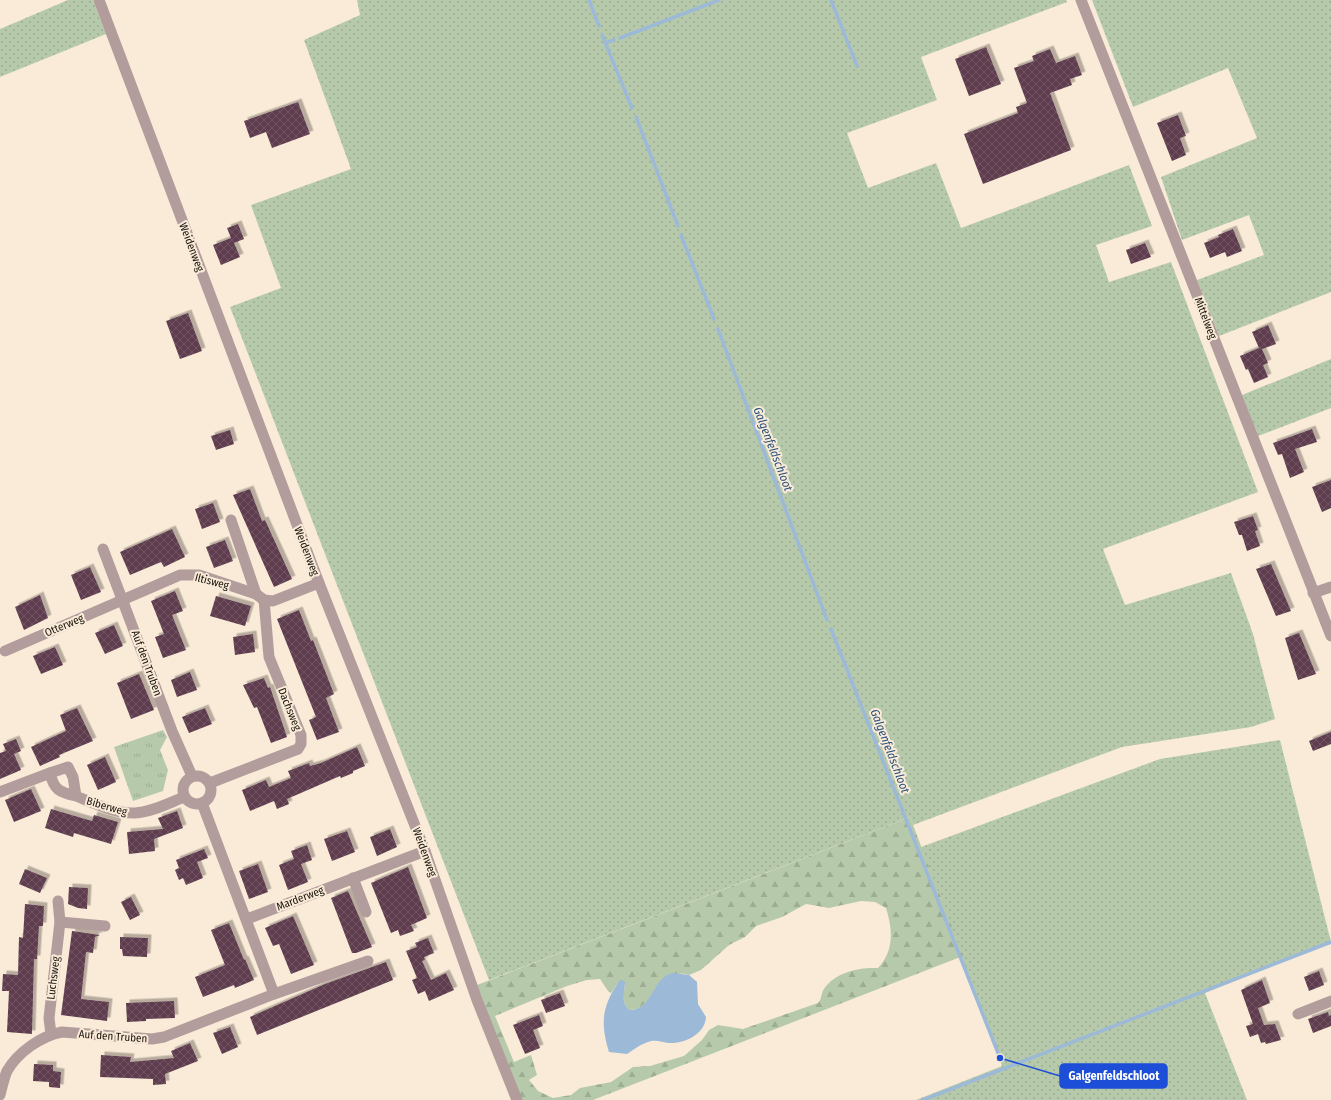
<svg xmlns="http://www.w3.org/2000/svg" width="1331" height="1100" viewBox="0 0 1331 1100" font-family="'Fira Sans Condensed',sans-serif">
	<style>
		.grass { fill: url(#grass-dots) }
		.forest { fill: url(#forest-firs); fill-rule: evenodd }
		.park { fill: url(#park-tufts) }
		.water { fill: #9cb9d8 }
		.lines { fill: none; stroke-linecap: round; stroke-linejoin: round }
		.stream { stroke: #9cb9d8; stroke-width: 3.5 }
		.building { fill: url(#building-cross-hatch); filter: url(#shadow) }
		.minor { stroke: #b29d9c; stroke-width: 11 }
		.labels { text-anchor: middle; stroke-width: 4; stroke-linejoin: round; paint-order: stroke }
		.street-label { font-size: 11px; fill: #18130c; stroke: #faebd8 }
		.water-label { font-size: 12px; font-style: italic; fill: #25507a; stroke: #faebd8 }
		.leader { fill: none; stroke: #1d4ed8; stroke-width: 1.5 }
		.callout-dot { fill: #1d4ed8; stroke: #faebd8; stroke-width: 1.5 }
		.callout { fill: #1d4ed8; stroke: #1d4ed8; stroke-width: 1.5 }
		.callout-label { font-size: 12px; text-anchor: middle; font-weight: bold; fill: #fff }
	</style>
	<defs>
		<pattern id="grass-dots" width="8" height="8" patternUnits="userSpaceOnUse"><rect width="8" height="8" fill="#b6caab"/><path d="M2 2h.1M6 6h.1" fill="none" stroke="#9cad92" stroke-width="1.8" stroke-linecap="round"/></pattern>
		<pattern id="forest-firs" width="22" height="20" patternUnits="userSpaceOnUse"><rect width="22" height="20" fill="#b6caab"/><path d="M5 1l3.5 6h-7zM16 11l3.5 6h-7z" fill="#9cad92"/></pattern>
		<pattern id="park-tufts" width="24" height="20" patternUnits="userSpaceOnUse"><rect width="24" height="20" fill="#b6caab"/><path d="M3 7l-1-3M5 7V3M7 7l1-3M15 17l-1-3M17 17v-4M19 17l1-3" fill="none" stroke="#9cad92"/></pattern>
		<pattern id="building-cross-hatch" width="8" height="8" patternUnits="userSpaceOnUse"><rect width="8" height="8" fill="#5e3d4f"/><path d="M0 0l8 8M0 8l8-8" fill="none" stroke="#705664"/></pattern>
		<filter id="shadow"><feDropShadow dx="3.5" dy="-3.5" stdDeviation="0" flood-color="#0004"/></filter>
	</defs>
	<rect width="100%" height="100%" fill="#faebd8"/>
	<g class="grass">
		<polygon points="68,0 93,0 106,34 0,77 0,29"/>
		<polygon points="357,0 1066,0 1067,2 921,57 937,100 847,133 868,188 936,163 961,228 1129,165 1152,226 1096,245 1109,282 1171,262 1258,492 1103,549 1125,605 1231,573 1253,634 1275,719 1251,727 1122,747 913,825 910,817 489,980 230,307 281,288 251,205 351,169 304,40 360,15"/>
		<polygon points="1092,0 1331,0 1331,292 1219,336 1197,280 1264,255 1249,215 1182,240 1161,177 1257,138 1228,68 1133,107"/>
		<polygon points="1331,359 1331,408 1258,436 1242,395"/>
		<polygon points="1280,740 1331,942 1205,993 1247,1100 916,1100 1002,1066 921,847 1160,759"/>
	</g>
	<path class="forest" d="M910,817l53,139 -370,144h-76l-45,-113zM861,901l14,1 11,6c7,22 8,43 -8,60 -18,-1 -43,4 -54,21 -3,4 -2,10 -6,14l-75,26 -25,-4 -9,5 -7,10 -18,16 -34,10 -17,1 -22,15 -31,6 -9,7 -18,3 -15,-7 -9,-11 8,-5 -6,-20 -17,7 -19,-46 72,-30 20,-6 13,-1 8,12 3,2 8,-12 6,3c-1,9 -4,21 5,26 26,0 24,-44 59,-35l12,-5 28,-25 16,-8 11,-11 26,-9 24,-13 23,4z"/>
	<polygon class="park" points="163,730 167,737 160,750 168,770 163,791 133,801 114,747"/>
	<path class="water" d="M673,973l16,2 8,7 1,22 8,13c-1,17 -21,27 -37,26 -7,-1 -14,-4 -21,-1 -7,2 -15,8 -21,12l-18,-2c-9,-30 -7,-45 10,-71l3,-1 3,2c0,9 -5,22 5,28 23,0 22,-33 43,-37z"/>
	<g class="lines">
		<g class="stream">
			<polyline points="589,0 599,26"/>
			<polyline points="831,0 857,66"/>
			<polyline points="602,35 632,108"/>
			<polyline points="620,38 719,0"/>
			<polyline points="606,43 614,40"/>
			<polyline points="636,117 678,226"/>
			<polyline points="681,235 714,319"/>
			<polyline points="718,329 827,620"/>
			<polyline points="831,629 1000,1058"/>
			<polyline points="923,1100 1331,942"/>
		</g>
	</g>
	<g class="building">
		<polygon points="986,47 1001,84 969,96 955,59"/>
		<polygon points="1050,49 1056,63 1075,56 1082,75 1070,79 1072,85 1050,93 1071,150 983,184 964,134 1018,113 1016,107 1027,103 1014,68 1034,61 1032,56"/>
		<polygon points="298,102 310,134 272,148 266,132 250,138 244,121"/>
		<polygon points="1178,115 1186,136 1180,138 1186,155 1172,161 1157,123"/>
		<polygon points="238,224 244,239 234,243 240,257 221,265 213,245 231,238 227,228"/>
		<polygon points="1233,229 1242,251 1227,257 1225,252 1210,258 1204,243 1219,237 1218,235"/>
		<polygon points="1145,243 1151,257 1131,264 1126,250"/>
		<polygon points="188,313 202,351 180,359 166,321"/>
		<polygon points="1268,325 1276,344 1262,349 1268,363 1263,365 1268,377 1254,383 1248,369 1246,370 1240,356 1259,348 1252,332"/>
		<polygon points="1312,429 1317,442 1295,449 1304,472 1290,478 1282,454 1278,455 1273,443"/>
		<polygon points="230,430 234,444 216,450 211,436"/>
		<polygon points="1331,480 1331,508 1322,512 1312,487"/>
		<polygon points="250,489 262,521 265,520 292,579 274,587 233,495"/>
		<polygon points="213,503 220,522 202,529 195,509"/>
		<polygon points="1253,516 1258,530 1255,531 1260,546 1247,551 1242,535 1239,535 1234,522"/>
		<polygon points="172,529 185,557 164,567 161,562 130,575 120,552"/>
		<polygon points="225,540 233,561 214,568 206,547"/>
		<polygon points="1271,564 1291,611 1276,616 1256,569"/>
		<polygon points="90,567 101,592 81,600 71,575"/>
		<polygon points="175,591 183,611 172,615 186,650 163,658 155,637 164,634 151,601"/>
		<polygon points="40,595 48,618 24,630 15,607"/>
		<polygon points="216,596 251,606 245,626 210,616"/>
		<polygon points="299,610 311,641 313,640 334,694 326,698 339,732 317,740 309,720 316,717 277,619"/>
		<polygon points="114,625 123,646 105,654 95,633"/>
		<polygon points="1299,633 1316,674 1298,680 1285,638"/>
		<polygon points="253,634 255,652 235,655 233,637"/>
		<polygon points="55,647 63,665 41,674 33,656"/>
		<polygon points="190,672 197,690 177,697 171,680"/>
		<polygon points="139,674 154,710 131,719 117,683"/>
		<polygon points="264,678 268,688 270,687 287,737 271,743 257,707 254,708 243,685"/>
		<polygon points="77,708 93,741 59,755 60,757 40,766 31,747 66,731 60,715"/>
		<polygon points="205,708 212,724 189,733 182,717"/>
		<polygon points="1331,732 1331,744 1313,751 1309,741"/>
		<polygon points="16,739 21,751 14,754 21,770 0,779 0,753 6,751 3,744"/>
		<polygon points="357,747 365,766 353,771 353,773 341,778 340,776 287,799 289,804 277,809 274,801 250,811 242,790 266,780 269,787 291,778 288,771 309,763 310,766 321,763"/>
		<polygon points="105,757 116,782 98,790 87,765"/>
		<polygon points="31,789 41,811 14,822 5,800"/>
		<polygon points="51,809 92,821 94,815 118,822 111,844 74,833 73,837 45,828"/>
		<polygon points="177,811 183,828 154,839 155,851 129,854 127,832 163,829 158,818"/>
		<polygon points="390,829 397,847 377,856 370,837"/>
		<polygon points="347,831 355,852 332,861 324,839"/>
		<polygon points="307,845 312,860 301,864 308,882 288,890 279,865 294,859 291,851"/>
		<polygon points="204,849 208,858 197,862 203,878 186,885 183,878 179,880 175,870 179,868 176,860"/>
		<polygon points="258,864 268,892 249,899 239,871"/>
		<polygon points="408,867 427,918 411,925 414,931 400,936 398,930 391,933 371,883"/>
		<polygon points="25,869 47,878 40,893 19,884"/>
		<polygon points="69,887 88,888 87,909 78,908 68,904"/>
		<polygon points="348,891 372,947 356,953 352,953 331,898"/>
		<polygon points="131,897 140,915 130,920 121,902"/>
		<polygon points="25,904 44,906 43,926 39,926 37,959 34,959 32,1034 7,1032 9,991 2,991 3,974 18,975 19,937 23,938"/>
		<polygon points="293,916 314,965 291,974 279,944 273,946 265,928"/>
		<polygon points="229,923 244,960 245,959 254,980 235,988 234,985 203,997 195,977 225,965 211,930"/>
		<polygon points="72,931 100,935 95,937 93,953 86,952 81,999 109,1002 107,1021 61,1015"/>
		<polygon points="120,937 148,938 147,957 123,956 122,949 120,949"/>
		<polygon points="428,938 434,953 424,957 425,960 422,961 431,980 446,973 454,990 429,1001 425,991 418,994 412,980 417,978 406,951 417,947 415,943"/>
		<polygon points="386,962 393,980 257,1035 250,1017 325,984"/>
		<polygon points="1319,971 1324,985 1309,991 1304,977"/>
		<polygon points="1262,980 1270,1003 1258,1008 1264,1025 1275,1024 1281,1040 1266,1044 1265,1042 1261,1043 1258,1034 1250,1037 1246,1026 1253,1024 1241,990"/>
		<polygon points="560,993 565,1006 546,1013 541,1000"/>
		<polygon points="174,1001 175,1018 146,1019 146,1021 127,1022 126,1003"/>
		<polygon points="1328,1012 1329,1016 1331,1015 1331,1026 1313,1033 1308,1019"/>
		<polygon points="539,1015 543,1026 533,1030 540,1048 525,1054 513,1025"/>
		<polygon points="230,1027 238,1047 222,1054 213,1033"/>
		<polygon points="190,1043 198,1061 165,1074 166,1084 153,1085 153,1079 100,1077 101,1055 131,1057 130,1062 174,1058 171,1051"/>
		<polygon points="34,1064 53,1065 53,1071 61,1072 60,1088 49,1087 49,1082 33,1081"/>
	</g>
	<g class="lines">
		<g class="minor">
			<polyline points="99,0 319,583 425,851 477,1000 517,1100"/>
			<polyline points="1081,0 1331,636"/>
			<polyline points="231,520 256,594"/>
			<polyline points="103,549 172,731 192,776"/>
			<polyline points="1313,593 1331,587"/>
			<polyline points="5,651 180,575 199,575 256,594 264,600 273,601 319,583"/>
			<circle cx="197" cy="790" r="14"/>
			<polyline points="210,783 298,749 301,744 301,735 269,657 264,600"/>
			<polyline points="0,792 50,773"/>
			<path d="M76,796c-17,-4 -22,-6 -26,-23l18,-6 5,10 3,19c17,7 40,18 59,17 17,-1 34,-10 49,-16"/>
			<polyline points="353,878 366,912"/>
			<polyline points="58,901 60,922"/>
			<polyline points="247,919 425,851"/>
			<polyline points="274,994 368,961"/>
			<polyline points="1298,1014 1331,1001"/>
			<polyline points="51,1034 49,1018 60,922 105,926"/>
			<path d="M0,1095c2,-8 4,-17 7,-24 11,-19 34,-35 55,-39l90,7 12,-2 110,-43 -72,-191"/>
		</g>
	</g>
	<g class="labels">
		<g class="street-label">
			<text transform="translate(192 247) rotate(69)" y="4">Weidenweg</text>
			<text transform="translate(1206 318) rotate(69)" y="4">Mittelweg</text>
			<text transform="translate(307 551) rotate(69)" y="4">Weidenweg</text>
			<text transform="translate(212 581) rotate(15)" y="4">Iltisweg</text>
			<text transform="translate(64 625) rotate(-23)" y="4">Otterweg</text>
			<text transform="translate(147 663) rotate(70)" y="4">Auf den Truben</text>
			<text transform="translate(290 709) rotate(68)" y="4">Dachsweg</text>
			<text transform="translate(107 806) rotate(16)" y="4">Biberweg</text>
			<text transform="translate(425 852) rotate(70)" y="4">Weidenweg</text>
			<text transform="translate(300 898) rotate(-21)" y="4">Marderweg</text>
			<text transform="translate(53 978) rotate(-83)" y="4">Luchsweg</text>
			<text transform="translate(113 1036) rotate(4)" y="4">Auf den Truben</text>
		</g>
		<g class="water-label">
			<text transform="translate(773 449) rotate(69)" y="4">Galgenfeldschloot</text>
			<text transform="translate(890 751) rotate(69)" y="4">Galgenfeldschloot</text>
		</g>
	</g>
	<path class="leader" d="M1000 1058L1060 1076"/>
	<circle class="callout-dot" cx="1000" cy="1058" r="4"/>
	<rect class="callout" x="1060" y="1064" width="107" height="24" rx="4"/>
	<g class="callout-label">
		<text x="1114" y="1080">Galgenfeldschloot</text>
	</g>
</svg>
